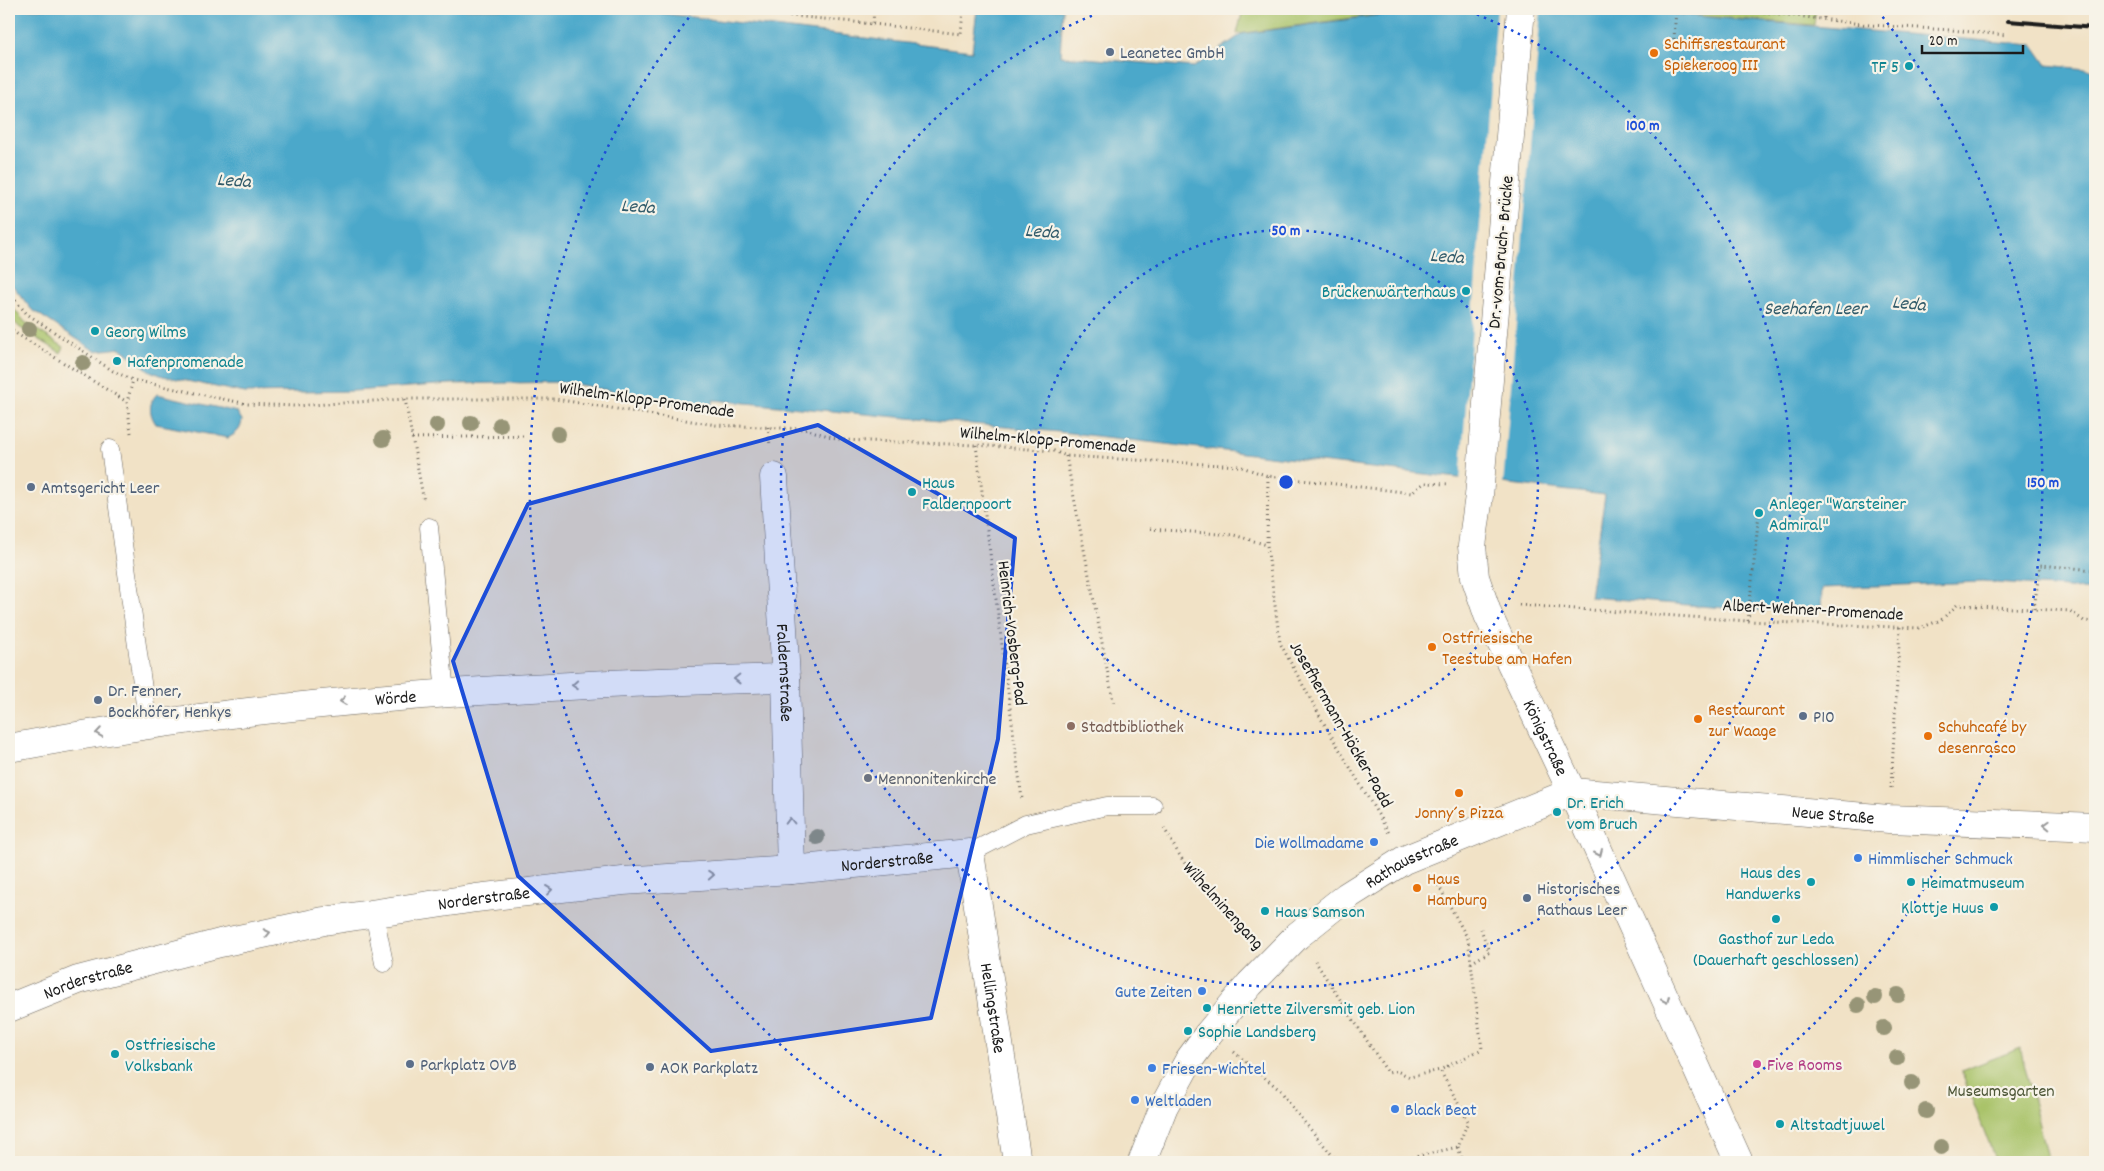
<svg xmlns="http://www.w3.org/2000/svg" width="2104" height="1171" viewBox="0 0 2104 1171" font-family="Dekko,sans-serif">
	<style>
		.green { fill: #a8c268; stroke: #626f42 }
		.water { fill: #4ba8ca; stroke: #346273 }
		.pier { fill: #f1e2c6 }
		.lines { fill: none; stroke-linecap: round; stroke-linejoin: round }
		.lane-casing { stroke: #676158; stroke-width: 19 }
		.street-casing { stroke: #676158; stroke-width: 29 }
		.path { stroke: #676158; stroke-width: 3; stroke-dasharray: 1 4; stroke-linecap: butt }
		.lane { stroke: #fff; stroke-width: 18 }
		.street { stroke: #fff; stroke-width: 28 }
		.rail { stroke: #1c1c1c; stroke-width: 4 }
		.tree { fill: #979577 }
		.oneway { stroke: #999 }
		.marked { fill: #1d4ed8; fill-opacity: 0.2; stroke: #1d4ed8; stroke-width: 4; stroke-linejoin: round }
		.ring { fill: none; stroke: #1d4ed8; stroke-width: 2.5; stroke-dasharray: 2.5 5 }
		.service-dot { fill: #5c6f8a; stroke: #f7f3e8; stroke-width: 2 }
		.food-dot { fill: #e8710a; stroke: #f7f3e8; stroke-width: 2 }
		.culture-dot { fill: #0f9aa8; stroke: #f7f3e8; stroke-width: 2 }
		.education-dot { fill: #8d6e63; stroke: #f7f3e8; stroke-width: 2 }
		.worship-dot { fill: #6b7280; stroke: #f7f3e8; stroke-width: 2 }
		.shop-dot { fill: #3f7fe0; stroke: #f7f3e8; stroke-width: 2 }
		.hotel-dot { fill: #d1479c; stroke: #f7f3e8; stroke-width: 2 }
		.labels { text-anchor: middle; stroke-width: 4.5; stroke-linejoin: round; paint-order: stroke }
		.food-label { font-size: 18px; fill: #c56008; stroke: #f7f3e8; text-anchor: start }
		.service-label { font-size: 18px; fill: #4e5e75; stroke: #f7f3e8; text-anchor: start }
		.culture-label { font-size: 18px; fill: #0d838f; stroke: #f7f3e8; text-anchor: start }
		.street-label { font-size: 18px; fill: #1c1c1c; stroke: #f7f3e8 }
		.education-label { font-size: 18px; fill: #785e54; stroke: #f7f3e8; text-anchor: start }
		.worship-label { font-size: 18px; fill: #5b616d; stroke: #f7f3e8; text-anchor: start }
		.shop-label { font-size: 18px; fill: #366cbe; stroke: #f7f3e8; text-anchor: start }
		.hotel-label { font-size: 18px; fill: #b23c85; stroke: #f7f3e8; text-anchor: start }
		.park-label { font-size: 18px; fill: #4d5637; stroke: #f7f3e8 }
		.water-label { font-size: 19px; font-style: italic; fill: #315b6a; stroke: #f7f3e8 }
		.centre { fill: #1d4ed8; stroke: #f7f3e8; stroke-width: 2.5 }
		.ring-label { font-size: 15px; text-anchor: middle; font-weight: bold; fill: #1d4ed8; stroke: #f7f3e8; stroke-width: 4.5; stroke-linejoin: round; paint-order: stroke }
	</style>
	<rect width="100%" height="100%" fill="#f7f3e8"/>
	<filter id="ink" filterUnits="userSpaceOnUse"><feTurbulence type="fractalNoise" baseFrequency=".02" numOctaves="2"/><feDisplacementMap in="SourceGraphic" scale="10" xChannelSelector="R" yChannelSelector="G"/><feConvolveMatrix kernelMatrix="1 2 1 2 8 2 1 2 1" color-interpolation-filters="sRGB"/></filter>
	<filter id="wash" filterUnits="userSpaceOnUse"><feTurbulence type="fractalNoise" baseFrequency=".0096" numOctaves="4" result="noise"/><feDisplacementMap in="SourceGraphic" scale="20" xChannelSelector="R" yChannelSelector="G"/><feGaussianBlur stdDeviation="1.12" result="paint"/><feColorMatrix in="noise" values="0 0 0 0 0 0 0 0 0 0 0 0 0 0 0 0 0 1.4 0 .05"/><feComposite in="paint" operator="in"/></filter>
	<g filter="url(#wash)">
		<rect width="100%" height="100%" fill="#f1e2c6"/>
		<g class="green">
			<polygon points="1243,9 1417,9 1237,34"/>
			<polygon points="1614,9 1816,9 1814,25"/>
			<polygon points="9,303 25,322 64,347 61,353 19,327 9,316"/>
			<polygon points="2021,1048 2021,1051 2048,1162 1996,1162 1961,1071"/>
		</g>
		<g class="water">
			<polygon points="9,9 626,9 972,51 977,9 1063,9 1060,56 1194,67 1242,34 1424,9 1614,9 2033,45 2047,65 2095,70 2095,590 1982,582 1822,588 1821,609 1749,610 1590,597 1605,495 1070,433 713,400 710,410 565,382 450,384 354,391 245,393 163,376 150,371 121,348 95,351 31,309 13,286 9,285"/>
			<path d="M157,394l80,18 5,8c-1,10 -5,13 -14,18l-72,-14c-7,-10 -8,-21 1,-30z"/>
		</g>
		<polygon class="pier" points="1497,9 1541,9 1503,486 1460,481"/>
	</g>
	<g filter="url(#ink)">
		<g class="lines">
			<g class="lane-casing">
				<g id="lane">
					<polyline points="110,449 148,726"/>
					<polyline points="429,527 445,693"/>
					<polyline points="970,853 1026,824 1107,806 1153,806"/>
					<polyline points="374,913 384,963"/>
				</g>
			</g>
			<g class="street-casing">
				<g id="street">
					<path id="s1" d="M1521,9l-42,487 -7,50 3,31 13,38 84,177 167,370"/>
					<path id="s2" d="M774,477l12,201 5,192"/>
					<path id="s3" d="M9,748c256,-48 517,-64 777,-70"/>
					<path id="s4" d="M9,1008l69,-28 142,-37 104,-22 152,-23 147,-17 168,-11 179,-17 47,309"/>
					<path id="s5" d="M1142,1162l22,-56 25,-46 20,-27 41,-49 47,-48 50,-40 57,-36 168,-68 317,27 206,8"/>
				</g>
			</g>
			<g class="path">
				<polyline points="725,9 873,24 874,9"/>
				<polyline points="1739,9 1870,25 1950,30 2007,35"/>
				<polyline points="1824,18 1824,9"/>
				<polyline points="873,24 961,34 963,9"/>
				<polyline points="1674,39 1676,9"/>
				<polyline points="9,293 27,314 113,371 133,380 247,404 294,406 405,399 555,399 716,425 805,429 842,440 976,445 1054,451 1066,456 1239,466 1268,476 1412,493 1424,483 1450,484"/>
				<polyline points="9,327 17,334 127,402"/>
				<polyline points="405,399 424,502"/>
				<polyline points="768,427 770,446"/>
				<polyline points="131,433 127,402 133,380"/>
				<polyline points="412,438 525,436"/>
				<polyline points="976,445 1022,799"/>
				<polyline points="1066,456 1114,705"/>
				<polyline points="1268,476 1267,545 1280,643 1322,720 1389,833"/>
				<polyline points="1150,529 1234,535 1267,545"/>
				<polyline points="1519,605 1748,621 1920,628 1941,620 1957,605 2070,611 2084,621 2095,622"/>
				<polyline points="2034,609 2040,565 2095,570"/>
				<polyline points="1748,621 1759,513"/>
				<polyline points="1891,788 1900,627"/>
				<polyline points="1164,828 1177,851 1193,876 1252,937"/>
				<polyline points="1436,881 1468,939 1482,1049 1440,1070"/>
				<polyline points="1315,961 1388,1073 1397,1071 1410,1077 1440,1070 1468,1121 1458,1147 1392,1162"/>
				<polyline points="1471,963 1489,952 1481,929"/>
				<polyline points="1234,1052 1281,1091 1295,1111 1338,1162"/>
				<polyline points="1458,1147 1463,1162"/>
			</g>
			<use href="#lane" class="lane"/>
			<use href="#street" class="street"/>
			<polyline class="rail" points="2008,21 2095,28"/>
		</g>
		<g class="tree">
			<circle cx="29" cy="329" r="8"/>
			<circle cx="83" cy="363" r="8"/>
			<circle cx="471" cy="423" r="8"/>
			<circle cx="437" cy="425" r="8"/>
			<circle cx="500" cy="425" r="8"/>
			<circle cx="558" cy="434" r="8"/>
			<circle cx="383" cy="439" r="8"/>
			<circle cx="817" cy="837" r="8"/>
			<circle cx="1898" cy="995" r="8"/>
			<circle cx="1875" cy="997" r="8"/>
			<circle cx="1858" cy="1005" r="8"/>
			<circle cx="1884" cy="1028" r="8"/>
			<circle cx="1897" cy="1058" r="8"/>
			<circle cx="1912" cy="1083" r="8"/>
			<circle cx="1926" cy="1111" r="8"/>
			<circle cx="1941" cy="1147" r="8"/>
		</g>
		<defs><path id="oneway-chevron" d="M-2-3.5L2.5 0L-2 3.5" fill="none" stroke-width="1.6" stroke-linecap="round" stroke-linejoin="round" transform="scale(1.25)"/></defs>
		<g class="oneway">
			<use href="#oneway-chevron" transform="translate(737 679) rotate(179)"/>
			<use href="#oneway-chevron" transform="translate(575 685) rotate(176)"/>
			<use href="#oneway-chevron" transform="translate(343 701) rotate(173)"/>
			<use href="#oneway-chevron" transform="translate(99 733) rotate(171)"/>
			<use href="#oneway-chevron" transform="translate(790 821) rotate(-91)"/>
			<use href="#oneway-chevron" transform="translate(2047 825) rotate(-178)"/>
			<use href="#oneway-chevron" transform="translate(1599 853) rotate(66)"/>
			<use href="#oneway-chevron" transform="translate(711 875) rotate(-4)"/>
			<use href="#oneway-chevron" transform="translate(549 890) rotate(-7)"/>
			<use href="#oneway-chevron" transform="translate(267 933) rotate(-12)"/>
			<use href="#oneway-chevron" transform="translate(1666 1000) rotate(66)"/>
		</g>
	</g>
	<path class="marked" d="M818,425l197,113 -17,201 -67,279 -220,33 -193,-175 -65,-215 75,-157z"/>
	<g class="ring">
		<circle cx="1286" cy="482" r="252"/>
		<path d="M1463 9A505 505 0 1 1 1109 9"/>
		<path d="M948 1159A757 757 0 0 1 694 11M1878 11A757 757 0 0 1 1624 1159"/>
	</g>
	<g class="service-dot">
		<circle cx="1110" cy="52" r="5"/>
		<circle cx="31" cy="487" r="5"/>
		<circle cx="98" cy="700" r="5"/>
		<circle cx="1803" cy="716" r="5"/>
		<circle cx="1527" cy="898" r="5"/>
		<circle cx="410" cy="1064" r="5"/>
		<circle cx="650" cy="1067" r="5"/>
	</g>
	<g class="food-dot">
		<circle cx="1654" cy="53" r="5"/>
		<circle cx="1432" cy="647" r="5"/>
		<circle cx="1698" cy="719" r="5"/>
		<circle cx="1928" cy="736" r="5"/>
		<circle cx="1459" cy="793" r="5"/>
		<circle cx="1417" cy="888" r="5"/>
	</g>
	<g class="culture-dot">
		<circle cx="1909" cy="66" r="5"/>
		<circle cx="1466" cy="291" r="5"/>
		<circle cx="95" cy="331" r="5"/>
		<circle cx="117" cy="361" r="5"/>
		<circle cx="912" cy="492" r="5"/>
		<circle cx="1759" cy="513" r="5"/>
		<circle cx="1557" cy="812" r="5"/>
		<circle cx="1811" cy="882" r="5"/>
		<circle cx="1911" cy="882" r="5"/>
		<circle cx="1994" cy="907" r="5"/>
		<circle cx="1265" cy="911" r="5"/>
		<circle cx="1776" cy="919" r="5"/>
		<circle cx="1207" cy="1008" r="5"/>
		<circle cx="1188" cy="1031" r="5"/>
		<circle cx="115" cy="1054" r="5"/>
		<circle cx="1780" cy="1124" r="5"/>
	</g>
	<circle class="education-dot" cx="1071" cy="726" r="5"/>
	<circle class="worship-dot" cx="868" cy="778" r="5"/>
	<g class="shop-dot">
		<circle cx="1374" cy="842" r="5"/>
		<circle cx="1858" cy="858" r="5"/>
		<circle cx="1202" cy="991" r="5"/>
		<circle cx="1152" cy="1068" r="5"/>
		<circle cx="1135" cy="1100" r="5"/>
		<circle cx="1395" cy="1109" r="5"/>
	</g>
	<circle class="hotel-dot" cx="1757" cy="1064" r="5"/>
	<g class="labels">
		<g class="food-label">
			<text x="1664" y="49">Schiffsrestaurant<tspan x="1664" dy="21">Spiekeroog III</tspan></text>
			<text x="1442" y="643">Ostfriesische<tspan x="1442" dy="21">Teestube am Hafen</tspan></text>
			<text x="1708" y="715">Restaurant<tspan x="1708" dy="21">zur Waage</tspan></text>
			<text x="1938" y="732">Schuhcafé by<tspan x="1938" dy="21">desenrasco</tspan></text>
			<text x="1459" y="818" text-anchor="middle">Jonny´s Pizza</text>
			<text x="1427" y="884">Haus<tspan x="1427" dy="21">Hamburg</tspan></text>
		</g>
		<g class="service-label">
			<text x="1120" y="58">Leanetec GmbH</text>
			<text x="41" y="493">Amtsgericht Leer</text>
			<text x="108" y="696">Dr. Fenner,<tspan x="108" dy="21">Bockhöfer, Henkys</tspan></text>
			<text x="1813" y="722">P10</text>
			<text x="1537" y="894">Historisches<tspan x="1537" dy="21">Rathaus Leer</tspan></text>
			<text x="420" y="1070">Parkplatz OVB</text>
			<text x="660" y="1073">AOK Parkplatz</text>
		</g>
		<g class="culture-label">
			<text x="1899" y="72" text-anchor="end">TF 5</text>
			<text x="1456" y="297" text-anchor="end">Brückenwärterhaus</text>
			<text x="105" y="337">Georg Wilms</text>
			<text x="127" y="367">Hafenpromenade</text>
			<text x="922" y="488">Haus<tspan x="922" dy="21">Faldernpoort</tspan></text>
			<text x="1769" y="509">Anleger "Warsteiner<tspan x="1769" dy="21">Admiral"</tspan></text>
			<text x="1567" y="808">Dr. Erich<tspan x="1567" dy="21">vom Bruch</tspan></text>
			<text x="1801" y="878" text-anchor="end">Haus des<tspan x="1801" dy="21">Handwerks</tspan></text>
			<text x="1921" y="888">Heimatmuseum</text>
			<text x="1984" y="913" text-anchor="end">Klottje Huus</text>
			<text x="1275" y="917">Haus Samson</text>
			<text x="1776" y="944" text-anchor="middle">Gasthof zur Leda<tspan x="1776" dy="21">(Dauerhaft geschlossen)</tspan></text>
			<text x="1217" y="1014">Henriette Zilversmit geb. Lion</text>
			<text x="1198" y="1037">Sophie Landsberg</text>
			<text x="125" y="1050">Ostfriesische<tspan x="125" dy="21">Volksbank</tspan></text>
			<text x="1790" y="1130">Altstadtjuwel</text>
		</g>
		<g class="street-label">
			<text transform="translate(1500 252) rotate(-85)" y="6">Dr.-vom-Bruch- Brücke</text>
			<text transform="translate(647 399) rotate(8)" y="6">Wilhelm-Klopp-Promenade</text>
			<text transform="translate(1048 439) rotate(5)" y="6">Wilhelm-Klopp-Promenade</text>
			<text transform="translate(1813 609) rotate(3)" y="6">Albert-Wehner-Promenade</text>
			<text transform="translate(1013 633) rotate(83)" y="6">Heinrich-Vosberg-Pad</text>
			<text dy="6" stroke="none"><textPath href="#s2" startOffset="196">Faldernstraße</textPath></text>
			<text dy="6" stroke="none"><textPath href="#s3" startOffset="390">Wörde</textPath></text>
			<text transform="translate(1342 724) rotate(60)" y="6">Josefhermann-Höcker-Padd</text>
			<text dy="6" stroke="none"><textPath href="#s1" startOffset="746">Königstraße</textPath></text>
			<text dy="6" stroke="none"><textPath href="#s5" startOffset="852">Neue Straße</textPath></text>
			<text dy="6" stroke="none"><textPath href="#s4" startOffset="894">Norderstraße</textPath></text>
			<text dy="6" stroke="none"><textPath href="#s5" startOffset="415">Rathausstraße</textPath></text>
			<text dy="6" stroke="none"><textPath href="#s4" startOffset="489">Norderstraße</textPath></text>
			<text transform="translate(1224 905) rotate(48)" y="6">Wilhelminengang</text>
			<text dy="6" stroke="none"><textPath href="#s4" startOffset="84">Norderstraße</textPath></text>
			<text dy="6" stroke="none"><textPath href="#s4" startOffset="1134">Hellingstraße</textPath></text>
		</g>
		<g class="education-label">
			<text x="1081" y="732">Stadtbibliothek</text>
		</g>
		<g class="worship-label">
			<text x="878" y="784">Mennonitenkirche</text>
		</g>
		<g class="shop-label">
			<text x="1364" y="848" text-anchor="end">Die Wollmadame</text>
			<text x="1868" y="864">Himmlischer Schmuck</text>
			<text x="1192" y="997" text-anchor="end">Gute Zeiten</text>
			<text x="1162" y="1074">Friesen-Wichtel</text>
			<text x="1145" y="1106">Weltladen</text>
			<text x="1405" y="1115">Black Beat</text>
		</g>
		<g class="hotel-label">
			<text x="1767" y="1070">Five Rooms</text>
		</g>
		<g class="park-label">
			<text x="2001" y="1096">Museumsgarten</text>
		</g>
		<g class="water-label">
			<text transform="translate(234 179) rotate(4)" y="7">Leda</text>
			<text transform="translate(638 205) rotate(4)" y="7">Leda</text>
			<text transform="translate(1042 230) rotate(4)" y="7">Leda</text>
			<text transform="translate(1447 255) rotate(4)" y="7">Leda</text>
			<text transform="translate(1909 302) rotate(6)" y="7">Leda</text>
			<text x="1815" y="314">Seehafen Leer</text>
		</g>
	</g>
	<circle cx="1286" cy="482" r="8" class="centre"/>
	<g class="ring-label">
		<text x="1643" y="130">100 m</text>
		<text x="1286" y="235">50 m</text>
		<text x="2043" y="487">150 m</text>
	</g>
	<rect width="2104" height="1171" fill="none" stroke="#f7f3e8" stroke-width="30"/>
	<path d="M1922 45v8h101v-8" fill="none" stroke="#1c1c1c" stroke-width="2.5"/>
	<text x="1929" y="45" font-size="15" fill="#1c1c1c" stroke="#f7f3e8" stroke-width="4" paint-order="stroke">20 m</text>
</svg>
